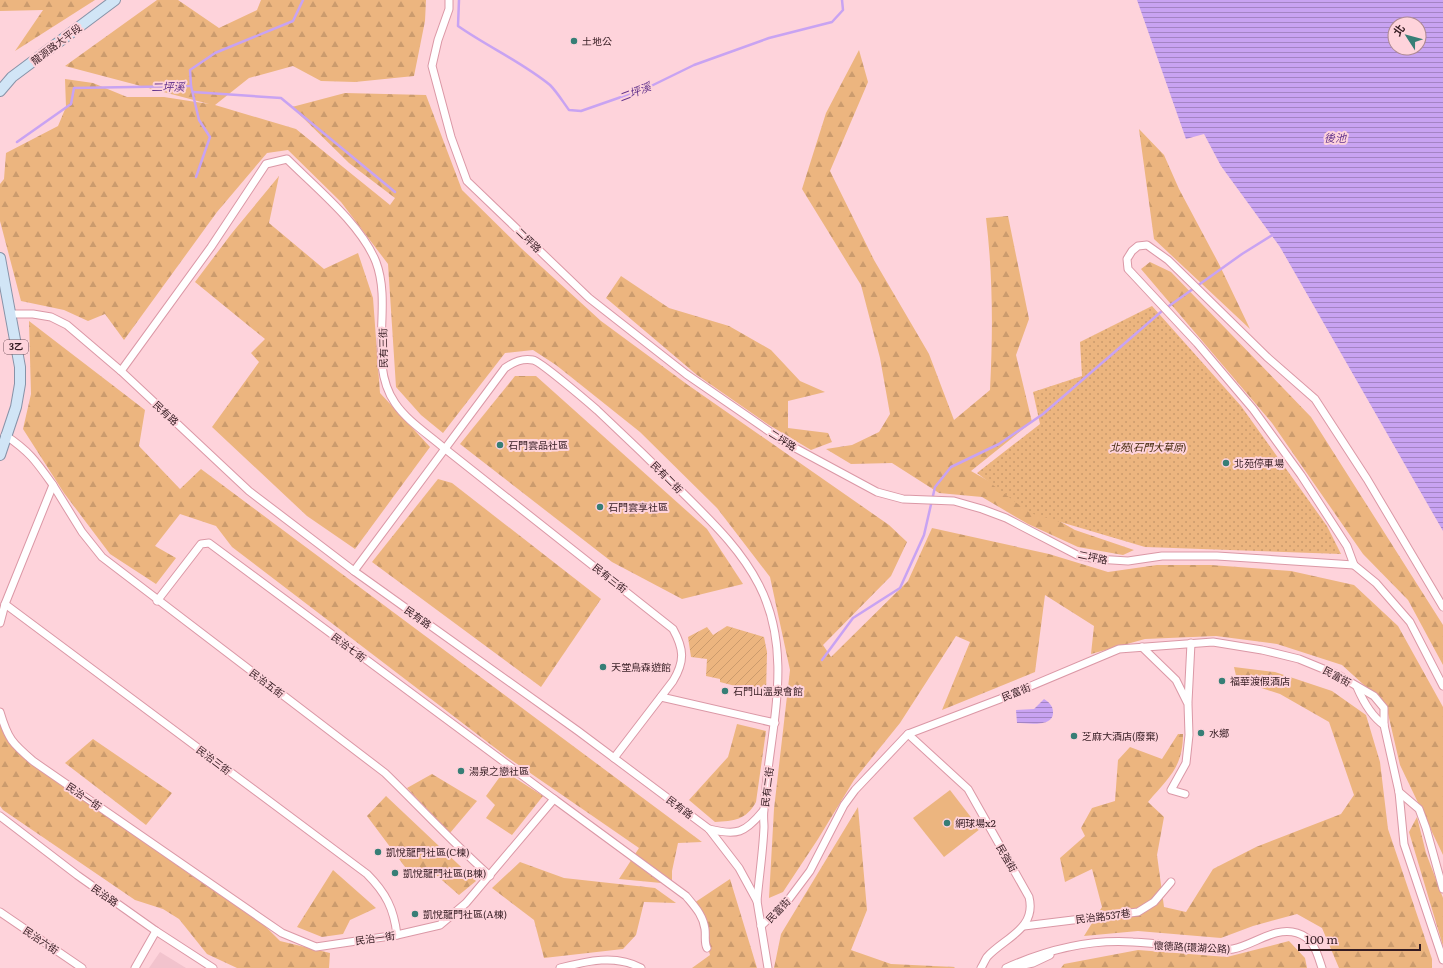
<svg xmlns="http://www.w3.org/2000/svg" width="1443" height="968" viewBox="0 0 1443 968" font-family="Literata,'Noto Sans TC',serif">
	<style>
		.built { fill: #f2c3cd }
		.grass { fill: #ecb57f }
		.forest { fill: url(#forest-firs) }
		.park { fill: url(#park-dots) }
		.garden { fill: url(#garden-furrows) }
		.water { fill: url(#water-rules); fill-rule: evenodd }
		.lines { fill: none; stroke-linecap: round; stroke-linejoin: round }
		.stream { stroke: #c8a3f2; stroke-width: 2.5 }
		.street-casing { stroke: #db98a6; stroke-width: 9 }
		.primary-casing { stroke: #8793a8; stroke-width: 12 }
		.street { stroke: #fff; stroke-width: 7 }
		.primary { stroke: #d1e5f6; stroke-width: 10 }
		.poi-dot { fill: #377e76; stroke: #fed3db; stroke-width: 1.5 }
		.labels { text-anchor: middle; stroke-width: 4; stroke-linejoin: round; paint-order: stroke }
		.shield { fill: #fed3db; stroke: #71535a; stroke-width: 1 }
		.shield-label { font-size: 9px; font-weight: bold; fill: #351c22 }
		.poi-label { font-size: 10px; fill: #351c22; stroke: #fed3db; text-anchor: start }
		.street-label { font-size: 10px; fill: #351c22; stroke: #fed3db }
		.park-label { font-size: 10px; font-style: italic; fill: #3d2305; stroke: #fed3db }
		.water-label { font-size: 11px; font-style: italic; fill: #60308a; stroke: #fed3db }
	</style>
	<defs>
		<pattern id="forest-firs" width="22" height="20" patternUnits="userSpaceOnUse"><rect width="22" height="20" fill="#ecb57f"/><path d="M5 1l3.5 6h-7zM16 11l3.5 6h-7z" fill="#cb9b6d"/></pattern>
		<pattern id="park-dots" width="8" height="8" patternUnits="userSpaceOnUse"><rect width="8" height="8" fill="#ecb57f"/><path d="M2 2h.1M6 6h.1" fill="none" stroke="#cb9b6d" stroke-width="1.8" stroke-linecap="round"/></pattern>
		<pattern id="garden-furrows" width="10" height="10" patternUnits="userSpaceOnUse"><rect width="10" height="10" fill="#ecb57f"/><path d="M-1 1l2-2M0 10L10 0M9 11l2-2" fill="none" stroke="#cb9b6d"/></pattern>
		<pattern id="water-rules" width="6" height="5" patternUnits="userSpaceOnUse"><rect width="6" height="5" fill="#c8a3f2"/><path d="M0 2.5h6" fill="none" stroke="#a384c4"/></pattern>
	</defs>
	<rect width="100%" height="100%" fill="#fed3db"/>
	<polygon class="built" points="160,952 186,968 149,968"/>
	<polygon class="grass" points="950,790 980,829 944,857 913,818"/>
	<g class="forest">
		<polygon points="0,0 95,0 15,51 43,10 0,11"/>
		<polygon points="157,0 178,0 219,28 257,10 261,0 426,0 425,21 414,76 355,82 321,81 293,66 249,78 215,105 296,129 390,205 395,198 349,163 292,107 345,93 426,95 462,190 522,249 601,321 688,385 889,525 907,542 891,576 823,645 831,657 908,581 932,528 1049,554 1108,572 1157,565 1211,565 1291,571 1354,585 1398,626 1443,707 1443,855 1400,765 1386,705 1342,665 1277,644 1216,636 1145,639 1091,654 1094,626 1045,595 1035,672 942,710 970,642 956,636 900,723 854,780 818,839 783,892 769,898 774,809 790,670 770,577 717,508 640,432 556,365 533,350 505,353 443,433 421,415 396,387 388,264 341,202 288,150 267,153 217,212 124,340 105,314 88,321 64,310 21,301 0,221 0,184 4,179 6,153 58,126 66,107 65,79 93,83 127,97 164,97 209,104 65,66"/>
		<path d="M859,50l9,32 -38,89 44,89 55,94 25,66 36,-30c3,-58 3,-114 -4,-172l22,-2 21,103 -13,36 16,67 -61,49 104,59 59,20 -11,5 -45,-8 -50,-23 -46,-27 -43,-4 -47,-30 -41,1 -25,-15 26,-4 27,-13 11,-18 -10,-56 -19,-73 -59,-96 24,-76z"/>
		<polygon points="1139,129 1164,155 1179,189 1219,264 1250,329 1154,239"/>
		<polygon points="279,176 269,223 324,269 358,253 373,298 380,393 430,447 355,549 307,516 212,427 259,362 251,353 265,339 195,282 232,233"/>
		<polygon points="1150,262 1171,272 1311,417 1443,625 1443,665 1408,600 1363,554 1272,423 1141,269"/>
		<polygon points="621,276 669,308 729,326 771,350 800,381 825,392 788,401 788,428 828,433 832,442 811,450 769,425 697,375 606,298"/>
		<polygon points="29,321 145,410 139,446 180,489 201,469 702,842 678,843 672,871 672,884 619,879 639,848 507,757 232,547 216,526 180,514 155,546 176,558 156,584 110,554 64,493 23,429 31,394"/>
		<polygon points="515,376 536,376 707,529 743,584 682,599 612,562 460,444"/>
		<polygon points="438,479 452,483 601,599 541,687 372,562"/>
		<path d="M1234,667l41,5 57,19 34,24 14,47 8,67 44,130v9h-93l-17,-40 -25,-14 -44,12 -32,12 -83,-7 -54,5 18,-29 -10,-38 -27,13 -5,-24 25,-22 -4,-8 11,-20 23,-7 3,-41 12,-13 32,12 16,-25h5c0,34 -15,44 -35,68l16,15 -7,38 7,52 22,5 27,-43 43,-22 85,-33 13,-19 -25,-73 -49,-28 -43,-14z"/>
		<polygon points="0,717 6,736 83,798 191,875 263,924 280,941 330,953 329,968 237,968 207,954 179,919 163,909 135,900 3,810 0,806"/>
		<path d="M737,724l29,7 -10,71c-10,18 -22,19 -41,20l-26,-22 39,-43z"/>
		<polygon points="93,739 172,793 146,825 65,763"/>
		<polygon points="504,771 543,796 512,835 486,818 495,805 486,796"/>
		<polygon points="432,774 477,801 450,833 407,788"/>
		<polygon points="386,796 476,881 459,895 427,867 411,875 367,816"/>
		<polygon points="858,807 867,910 851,950 891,964 955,967 954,968 774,968 781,934"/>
		<polygon points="1417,817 1426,853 1443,898 1443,946 1409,832"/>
		<polygon points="520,862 564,878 655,888 676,903 644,902 636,935 623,949 544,958 534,920 492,888"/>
		<polygon points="333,870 376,908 350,920 343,934 322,937 297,927"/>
		<polygon points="730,879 757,968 692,968 710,955 694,903"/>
		<polygon points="1289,941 1305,958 1307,968 1061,968 1064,964 1138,950 1227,957"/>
	</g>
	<polygon class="park" points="1152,306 1241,406 1327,526 1341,554 1145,547 1030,513 977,473 1040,424 1033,392 1082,376 1080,342"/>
	<polygon class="garden" points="727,626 764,637 767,652 766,694 720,682 720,679 706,676 707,659 691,657 688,637 707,627 713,635"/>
	<g class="water">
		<path d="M1137,0h306v531l-163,-284 -59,-81 -17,-32 -18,5zM1395,24h24v24h-24z"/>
		<path d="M1044,699c5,3 9,7 9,13 1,16 -26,11 -36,11l-1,-13 18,-1z"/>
	</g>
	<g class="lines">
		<g class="stream">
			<path d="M459,0l-1,26c30,21 64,36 92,59 7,7 13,17 19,25l12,1 66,-23 47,-23 75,-27 63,-16 11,-12 -1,-10"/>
			<polyline points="191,86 199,120 210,137 196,177"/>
			<polyline points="193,92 281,98 395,192"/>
			<polyline points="17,142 71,104 74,88 191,86 190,70 215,53 293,21 303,0"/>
			<polyline points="822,660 853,618 900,588 924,535 935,487 951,467 999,444 1043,414 1162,311 1242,254 1274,234"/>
		</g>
		<g class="street-casing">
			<g id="street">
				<polyline points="449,0 449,9 438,40 432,66 451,137 467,181 589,298 686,374 786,443 877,492 903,499 954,501 982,509 1006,518 1077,555 1096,559 1128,561 1162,556 1217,556 1354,565"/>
				<polyline points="11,314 33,314 51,317 67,325 121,371 249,491 354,571 578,731 709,829 739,868 757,901 768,968"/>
				<path d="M121,371l90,-124 55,-83 21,-5c29,29 74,65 89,103 17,45 -9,100 19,141 12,18 33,31 49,45l229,181c11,20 12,32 0,52l-59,77"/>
				<path d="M53,485l29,47 20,25 283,216c35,34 68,70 105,103"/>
				<path d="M354,571l151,-203c9,-6 17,-10 28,-8 7,1 56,43 64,50 30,28 60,57 90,87 27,27 54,53 72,88 37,72 9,150 5,225 -1,6 0,12 0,17 -1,25 -5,50 -7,74"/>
				<polyline points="157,601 201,544 209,543 554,799"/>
				<path d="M5,604l362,270c19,19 27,35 30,61"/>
				<polyline points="1443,607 1367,479 1315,399 1267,357 1168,260 1147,245 1138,246 1132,251 1127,259 1128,269 1197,343 1253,409 1301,475 1347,546 1354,565 1376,583 1410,622 1443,686"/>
				<path d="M0,623l5,-19 48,-119c-17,-24 -23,-33 -48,-50"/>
				<polyline points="1142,647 1176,680 1188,704 1189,735 1186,763 1171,790 1185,794"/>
				<path d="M1357,687c6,14 14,29 27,38"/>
				<polyline points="661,697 775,723"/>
				<polyline points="1188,702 1191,643"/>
				<path d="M0,712c8,27 12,31 33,49l249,172 34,14 81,-12 43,-10 26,-22 88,-104 132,97c9,11 17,19 19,33 1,7 -1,13 2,19"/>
				<path d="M908,734l60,55 61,108c8,32 -25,41 -42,60 -2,3 -4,8 -6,11"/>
				<polyline points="1399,792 1419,809 1426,828 1443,889"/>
				<polyline points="0,816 77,875 156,931 213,968"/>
				<path d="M709,829c28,7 36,4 54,-18"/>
				<polyline points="0,912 82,968"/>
				<polyline points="761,926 789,899 810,871 844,805 855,790 908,734 1000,699 1119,649 1213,642 1262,650 1299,659 1338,675 1374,696 1384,708 1384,725 1399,792 1404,844 1443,960"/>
				<polyline points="1024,926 1138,912 1154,902 1171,882"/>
				<polyline points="1015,967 1033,963 1050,955"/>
				<polyline points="135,968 156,931"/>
				<path d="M560,968c27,-7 56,-14 81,0"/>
				<path d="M1006,968c40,-18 83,-29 127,-26 24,1 48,5 73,7 9,1 18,2 27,0 21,-4 42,-23 64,-16 17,5 20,20 25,35"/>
			</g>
		</g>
		<g class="primary-casing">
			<g id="primary">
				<polyline points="0,91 12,77 115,0"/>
				<polyline points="0,258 20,367 20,384 16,407 0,455"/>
			</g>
		</g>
		<use href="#street" class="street"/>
		<use href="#primary" class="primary"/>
	</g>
	<g class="poi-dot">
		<circle cx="574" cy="41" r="4"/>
		<circle cx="500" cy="445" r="4"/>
		<circle cx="1226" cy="463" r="4"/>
		<circle cx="600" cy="507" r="4"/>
		<circle cx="603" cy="667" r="4"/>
		<circle cx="1222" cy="681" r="4"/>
		<circle cx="725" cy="691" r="4"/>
		<circle cx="1201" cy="733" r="4"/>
		<circle cx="1074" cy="736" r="4"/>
		<circle cx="461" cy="771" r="4"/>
		<circle cx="947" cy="823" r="4"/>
		<circle cx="378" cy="852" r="4"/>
		<circle cx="395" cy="873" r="4"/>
		<circle cx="415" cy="914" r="4"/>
	</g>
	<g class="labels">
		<rect class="shield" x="4" y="340" width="24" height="14" rx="3"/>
		<g class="shield-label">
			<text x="16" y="350">3乙</text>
		</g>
		<g class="poi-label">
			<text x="582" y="45">土地公</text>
			<text x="508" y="449">石門雲品社區</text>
			<text x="1234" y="467">北苑停車場</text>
			<text x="608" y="511">石門雲享社區</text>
			<text x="611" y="671">天堂鳥森遊館</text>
			<text x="1230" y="685">福華渡假酒店</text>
			<text x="733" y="695">石門山溫泉會館</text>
			<text x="1209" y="737">水鄉</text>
			<text x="1082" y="740">芝麻大酒店(廢棄)</text>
			<text x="469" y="775">湯泉之戀社區</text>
			<text x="955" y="827">網球場x2</text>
			<text x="386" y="856">凱悅龍門社區(C棟)</text>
			<text x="403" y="877">凱悅龍門社區(B棟)</text>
			<text x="423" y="918">凱悅龍門社區(A棟)</text>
		</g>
		<g class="street-label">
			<text transform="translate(56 44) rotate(-37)" y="4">龍源路大平段</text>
			<text transform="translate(529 240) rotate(44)" y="4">二坪路</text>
			<text transform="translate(383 348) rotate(-91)" y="4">民有三街</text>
			<text transform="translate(166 413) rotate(43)" y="4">民有路</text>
			<text transform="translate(783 440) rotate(32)" y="4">二坪路</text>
			<text transform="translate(667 477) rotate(45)" y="4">民有二街</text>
			<text transform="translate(1093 557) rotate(12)" y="4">二坪路</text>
			<text transform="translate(610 578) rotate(38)" y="4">民有三街</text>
			<text transform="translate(418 617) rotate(35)" y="4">民有路</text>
			<text transform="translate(349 647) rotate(37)" y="4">民治七街</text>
			<text transform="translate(1337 676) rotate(28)" y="4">民富街</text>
			<text transform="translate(267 683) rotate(37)" y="4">民治五街</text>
			<text transform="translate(1016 692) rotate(-22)" y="4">民富街</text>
			<text transform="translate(214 760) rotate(37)" y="4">民治三街</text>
			<text transform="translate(767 787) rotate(-83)" y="4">民有二街</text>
			<text transform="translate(84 796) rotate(34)" y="4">民治一街</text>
			<text transform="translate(680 807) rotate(37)" y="4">民有路</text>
			<text transform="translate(1007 858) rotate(60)" y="4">民強街</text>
			<text transform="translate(105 895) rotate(35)" y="4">民治路</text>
			<text transform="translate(778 910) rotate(-46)" y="4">民富街</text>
			<text transform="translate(1103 916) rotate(-7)" y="4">民治路537巷</text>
			<text transform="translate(375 938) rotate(-8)" y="4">民治一街</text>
			<text transform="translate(41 940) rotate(34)" y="4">民治六街</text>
			<text transform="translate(1192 947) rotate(3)" y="4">懷德路(環湖公路)</text>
		</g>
		<g class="park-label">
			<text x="1148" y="451">北苑(石門大草原)</text>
		</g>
		<g class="water-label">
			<text transform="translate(168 87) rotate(-1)" y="4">二坪溪</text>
			<text transform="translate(635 92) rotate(-21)" y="4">二坪溪</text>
			<text x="1335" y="142">後池</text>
		</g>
	</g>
	<g transform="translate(1407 36) rotate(306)"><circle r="19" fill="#fed3db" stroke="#ae8a91"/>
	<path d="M0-3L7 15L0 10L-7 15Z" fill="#377e76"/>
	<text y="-6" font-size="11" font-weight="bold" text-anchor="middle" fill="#351c22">北</text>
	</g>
	<path d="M1299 944v6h121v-6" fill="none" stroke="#351c22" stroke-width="2"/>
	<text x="1305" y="944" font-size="12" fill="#351c22" stroke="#fed3db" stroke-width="3" paint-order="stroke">100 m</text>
</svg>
